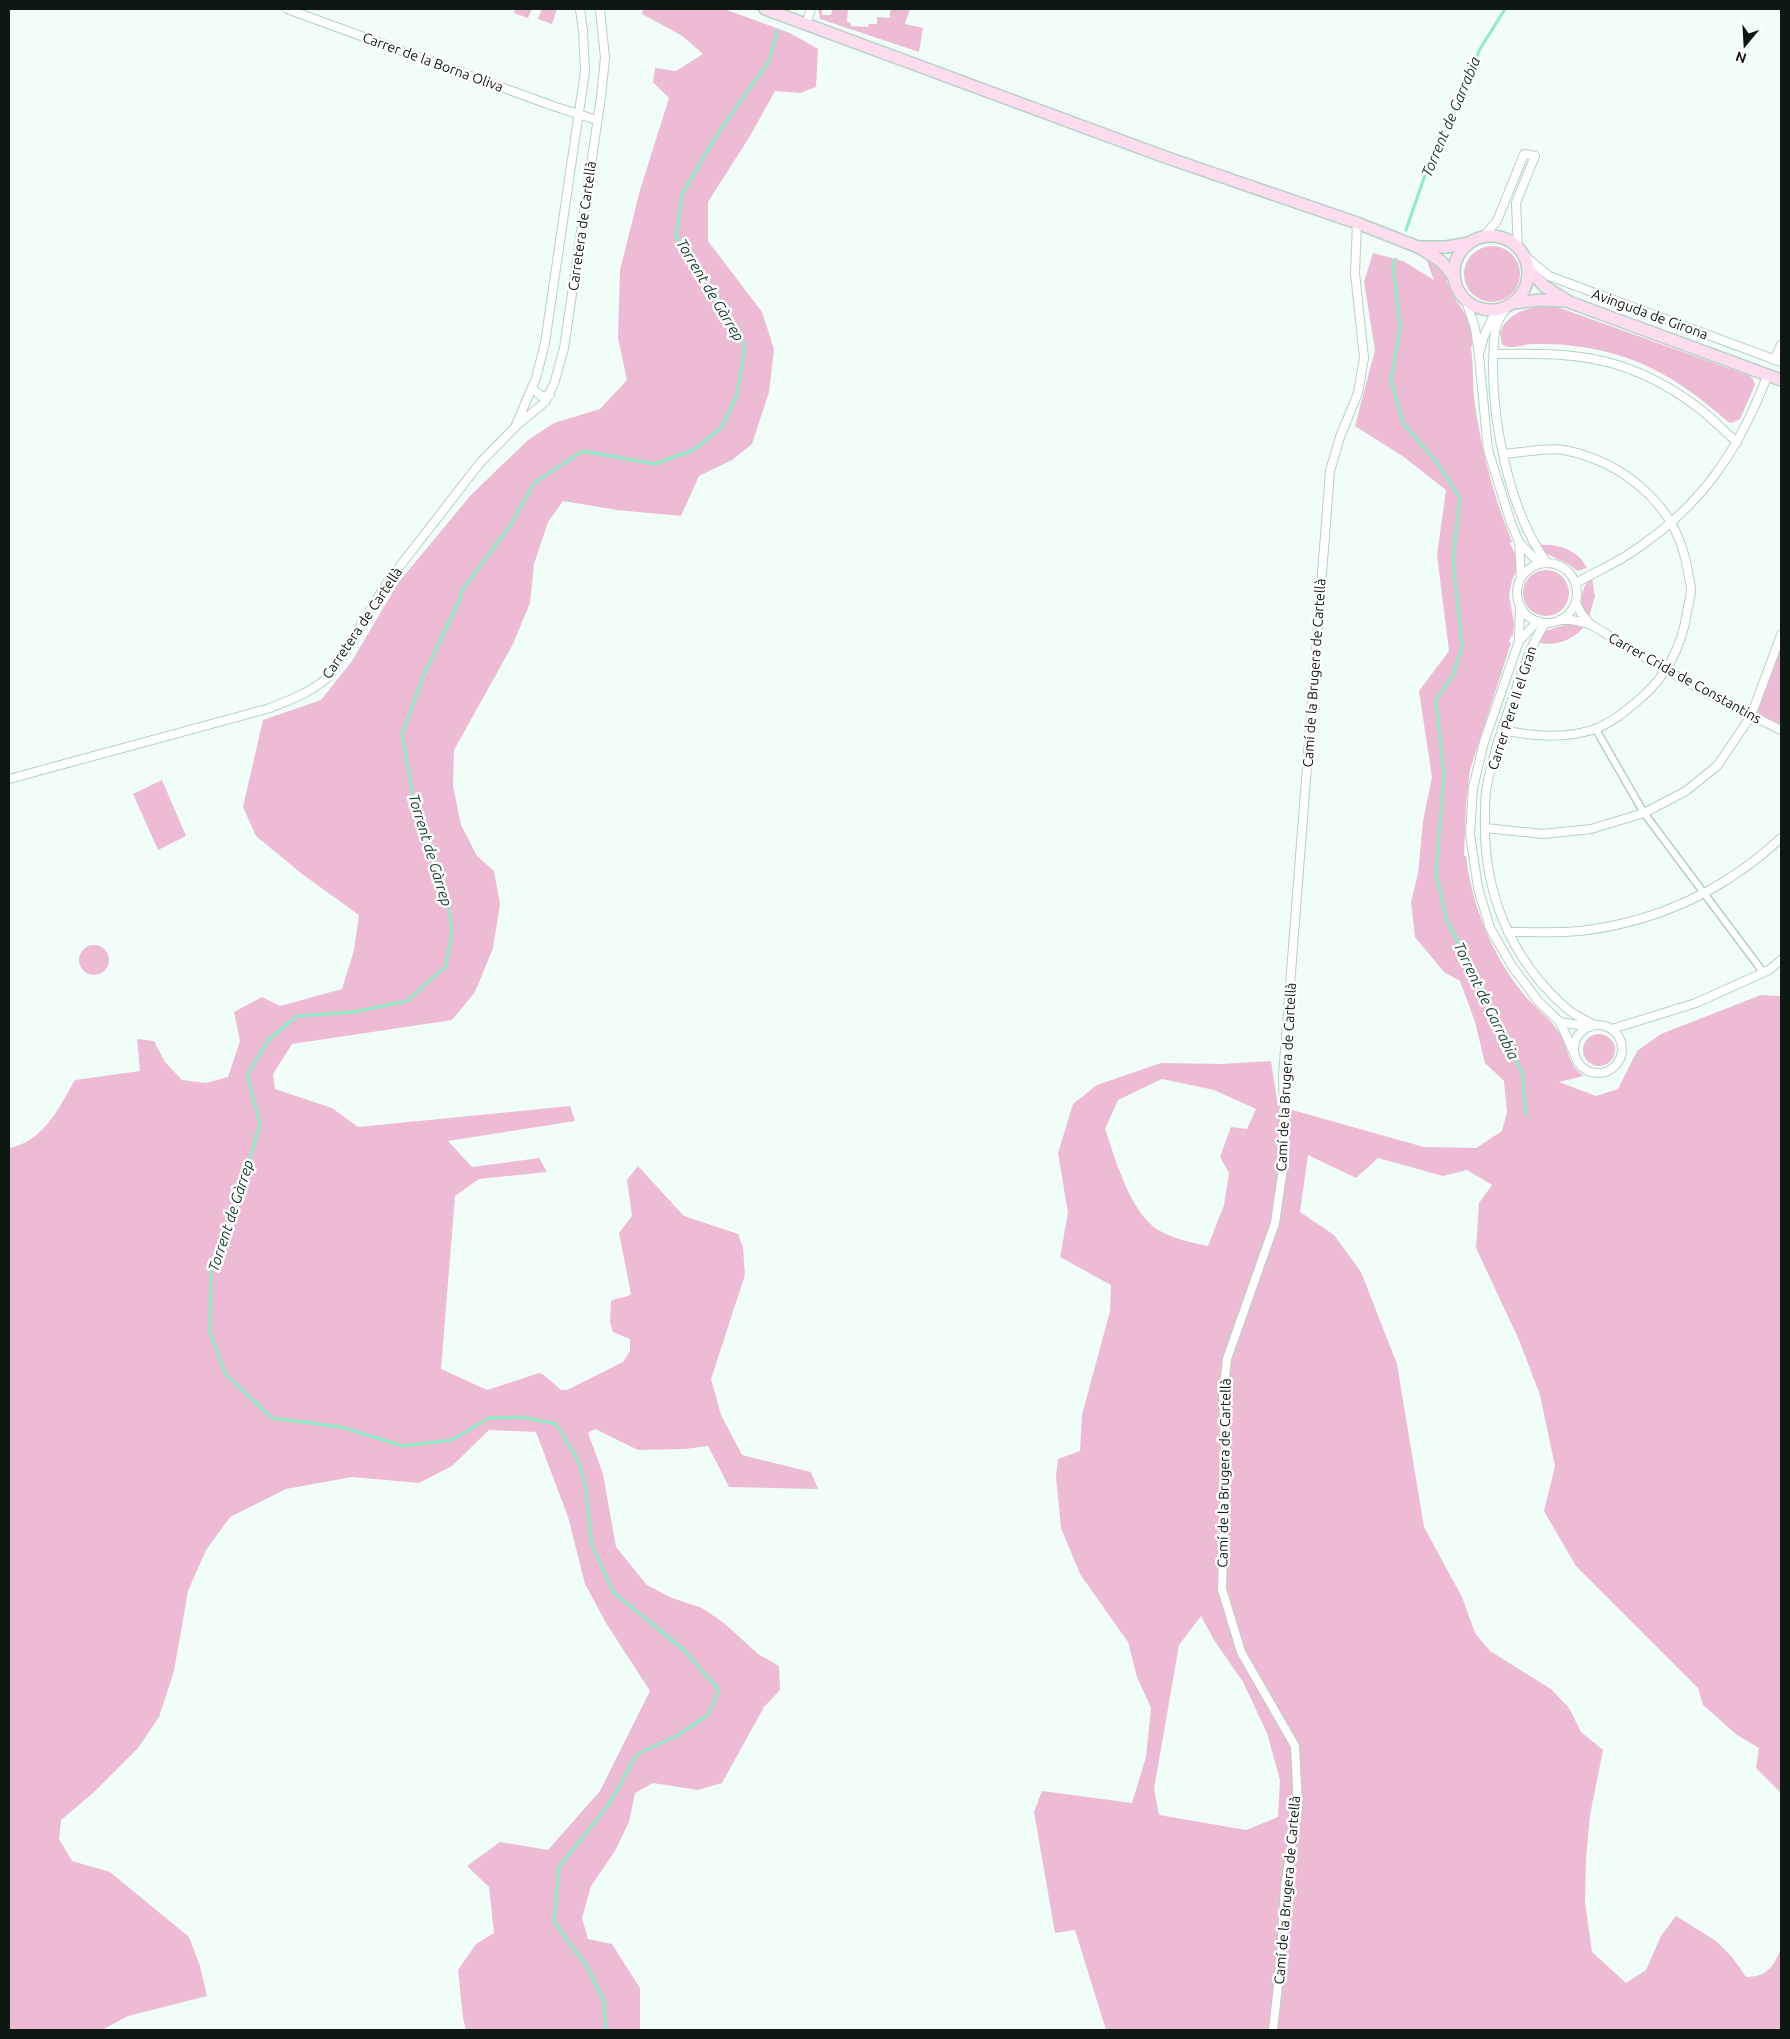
<svg xmlns="http://www.w3.org/2000/svg" width="1790" height="2039" viewBox="0 0 1790 2039" font-family="Ubuntu,sans-serif">
	<style>
		.green { fill: #eebbd4; fill-rule: evenodd }
		.lines { fill: none; stroke-linecap: round; stroke-linejoin: round }
		.stream { stroke: #8eedc6; stroke-width: 3 }
		.pedestrian-casing { stroke: #b4d2c4; stroke-width: 9 }
		.minor-casing { stroke: #b4d2c4; stroke-width: 10 }
		.secondary-casing { stroke: #b4d2c4; stroke-width: 14 }
		.pedestrian { stroke: #fff; stroke-width: 6 }
		.minor { stroke: #fff; stroke-width: 8 }
		.secondary { stroke: #fcdcee; stroke-width: 11 }
		.labels { text-anchor: middle; stroke-width: 5; stroke-linejoin: round; paint-order: stroke }
		.street-label { font-size: 14px; fill: #0d1813; stroke: #fff }
		.water-label { font-size: 15px; font-style: italic; fill: #133d2e; stroke: #fff }
	</style>
	<rect width="100%" height="100%" fill="#f1fdf8"/>
	<g class="green">
		<polygon points="516,9 532,9 528,18 514,13"/>
		<polygon points="542,9 557,9 552,24 538,19"/>
		<path d="M643,9h81l66,24 28,16 -2,38 -16,6 -25,-2 -25,45 -42,66v39l54,71 12,37 -5,43 -17,52 -20,16 -33,16 -18,40 -64,-6 -54,-9 -15,21 -14,42 -4,39 -17,41 -59,106 -1,36 8,39 16,31 17,15 6,33 -7,44 -18,44 -23,28 -160,24 -19,30 2,15 57,19 26,19 212,-21 5,15 -127,20 24,26 67,-9 8,14 -68,7 -24,17 -14,173 46,21 52,-17 5,2 17,15h6l56,-28 7,-11v-12l-17,-7 -3,-10 1,-21c6,-4 14,-2 20,-7l-12,-61 13,-17 -5,-36 11,-14 46,50 54,18 5,14 2,27 -34,104 10,36 21,40 69,17 7,17 -89,-2 -21,-41 -23,3 -47,1 -43,-21 -7,4 15,41 13,73 31,38 25,13 30,10 22,15 34,31 21,12 1,24 -16,17 -42,76 -24,7 -45,-7 -18,10 -6,29 -14,29 -24,35 -9,32 6,21 24,5 28,44v42h-174l-3,-12 -5,-48 18,-26 18,-11 -5,-46 -22,-21 33,-24 48,8 52,-59 50,-100 -44,-68 -21,-39 -17,-67 -32,-85 -47,-2 -37,36 -33,17 -67,-6 -66,12 -56,28 -24,33 -18,41 -14,80 -15,46 -21,31 -45,45 -32,27 -2,19 13,22 38,11 79,65 11,29 7,30 -79,20 -26,14h-93v-882c34,-6 50,-40 66,-68l65,-9 -3,-32 17,2 11,21 17,18 24,3 22,-6 12,-36 -6,-29 28,-15 18,9 62,-17 12,-39 5,-35 -57,-41 -46,-38 -13,-29 20,-87 58,-20 31,-39 46,-78 73,-88 57,-55 26,-17 46,-14 27,-29 -9,-42 2,-68 20,-80 29,-92 -16,-16 2,-14 21,3 27,-17 -22,-19 -39,-21z"/>
		<polygon points="818,9 822,9 822,15 831,15 832,10 848,9 847,22 851,23 851,26 868,27 869,24 877,24 877,17 890,18 890,9 910,9 905,24 923,28 919,52 820,19"/>
		<circle cx="1492" cy="274" r="28"/>
		<path d="M1373,253l30,8 31,19 -9,-24c21,8 19,21 28,39 9,16 26,32 18,53 3,19 1,38 4,57 7,48 19,92 37,137l-2,1 5,11h2l1,12 -6,15 -3,14 5,28 -1,13h-2l-2,6 2,1 -41,127 -4,34 -2,52h2c6,49 25,97 56,136 11,14 26,24 36,39 11,15 9,35 26,45l-25,6 37,14 22,-7 19,-38 24,-17 100,-39 20,1v797l-25,-25 3,-20 -22,-13 -34,-30 -5,-17 -122,-122 -32,-55 11,-45 -15,-71 -21,-55 -43,-92 3,-45 13,-18 -25,-15 -24,6 -65,-18 -22,20 -48,-23 -8,57 34,23 27,37 36,92 27,163 38,70 13,36 15,18 61,38 18,19 12,24 22,18 -13,65 -4,43 -1,44 7,50 34,31 20,-13 15,-34 15,-20 40,25 16,16 14,20c21,0 27,-10 35,-28v81h-675l-31,-100 -20,3 -21,-121 8,-21 90,12 14,-46 5,-49 -14,-31 -9,-35 -48,-68 -19,-46 -5,-51 2,-18 22,-8 2,-36 28,-104 1,-26 -51,-28 8,-44 -10,-60 15,-49 24,-19 64,-22 61,1 49,-3 7,45 146,41 52,1 26,-17 5,-19 -3,-31 -19,-18 -10,-41 -15,-41 -16,-9 -29,-35 -4,-35 7,-28 5,-53 9,-44 -13,-86 30,-40 -12,-96 9,-65 -42,-33 -49,-31 20,-76 -11,-68zM1162,1079l52,11 42,19 -9,20 -16,-2 -11,30 9,16 -5,32 -16,41c-16,-3 -33,-7 -48,-15 -30,-17 -44,-71 -55,-102l13,-29zM1201,1616l13,24 29,42 24,51 13,47 -2,37 -32,13 -87,-15 -5,-26 25,-144z"/>
		<path d="M1551,306l12,3 187,67 3,3 2,6 -15,34 -8,4 -4,-1c-47,-42 -91,-69 -155,-76 -13,-2 -28,-2 -41,-2 -8,1 -16,3 -23,3 -4,-1 -4,-1 -7,-3l-2,-11c7,-21 31,-27 51,-27z"/>
		<path d="M1538,545c19,-2 41,5 49,23l-10,3c-14,-14 -30,-12 -39,-26z"/>
		<circle cx="1546" cy="593" r="23"/>
		<path d="M1592,578l3,18 -6,21c-2,-3 -6,-6 -7,-10 -2,-9 2,-25 10,-29z"/>
		<path d="M1571,623l12,5c-12,13 -29,19 -47,14l9,-11z"/>
		<polygon points="1781,635 1781,730 1751,716"/>
		<polygon points="162,780 186,836 158,850 133,794"/>
		<circle cx="94" cy="960" r="15"/>
		<circle cx="1599" cy="1050" r="16"/>
	</g>
	<g class="lines">
		<g class="stream">
			<polyline points="1406,230 1425,175 1480,49 1505,9"/>
			<polyline points="1396,259 1393,265 1400,327 1391,380 1403,423 1438,464 1460,498 1453,560 1462,647 1453,675 1436,700 1444,775 1436,873 1447,921 1484,991 1502,1039 1522,1072 1526,1115"/>
			<polyline points="606,2030 604,2002 588,1968 554,1922 559,1867 609,1804 637,1754 678,1735 708,1715 719,1690 684,1650 613,1592 592,1545 585,1484 578,1460 556,1424 521,1417 489,1418 452,1440 403,1446 341,1427 272,1418 226,1375 210,1333 211,1271 236,1210 260,1123 247,1075 269,1039 297,1016 353,1012 407,1001 446,966 452,930 447,901 430,840 415,809 402,734 425,672 461,597 460,593 511,524 535,482 583,451 655,464 693,450 721,428 737,395 745,347 714,290 676,236 682,194 718,133 769,61 777,31"/>
		</g>
		<g class="pedestrian-casing">
			<polyline id="pedestrian" points="1595,728 1644,813 1763,972"/>
		</g>
		<g class="minor-casing">
			<g id="minor">
				<polyline points="287,9 553,106 597,120"/>
				<polyline points="806,24 811,9"/>
				<polyline points="1483,237 1497,221 1524,154 1535,156 1516,203 1518,248"/>
				<polyline points="1525,256 1549,276 1781,362"/>
				<polyline points="1466,301 1475,328 1479,356 1488,450 1511,523 1519,542 1521,577"/>
				<path d="M1507,307c-4,6 -9,13 -11,20 -3,11 -2,23 -3,34 -1,62 17,152 54,202"/>
				<polyline points="1480,351 1484,336 1496,310"/>
				<path d="M1494,354c83,-2 137,2 206,55 13,10 24,22 37,33"/>
				<polyline points="1774,360 1781,345"/>
				<polyline points="532,388 541,396 550,395"/>
				<polyline points="516,425 536,378 545,343 585,71 583,31 580,9"/>
				<polyline points="1519,542 1533,557 1543,563"/>
				<circle cx="1547" cy="593" r="30"/>
				<path d="M1576,583c17,-10 36,-18 53,-29 71,-46 109,-101 139,-180"/>
				<polyline points="1576,603 1581,613 1590,624 1626,646 1710,695 1781,730"/>
				<polyline points="1520,606 1519,641 1484,742 1473,788 1470,834 1478,888 1490,928 1512,966 1538,1001 1560,1022 1575,1055"/>
				<polyline points="1560,620 1572,620 1590,624"/>
				<path d="M1545,623c-16,25 -24,53 -34,80 -10,29 -20,58 -25,88 -1,9 -1,18 -1,27 -2,73 25,140 80,189 8,8 20,13 30,18"/>
				<polyline points="1519,641 1538,621"/>
				<path d="M1502,730c30,6 60,9 90,0 19,-6 35,-20 50,-33 25,-22 40,-52 45,-85 1,-7 4,-15 4,-22 0,-7 -3,-15 -4,-23 -11,-62 -63,-105 -123,-117 -14,-3 -45,3 -61,4"/>
				<path d="M9,779l261,-71c22,-9 43,-16 60,-33l56,-91 94,-121 36,-37 29,-24 9,-18 10,-36 37,-251 4,-39 -5,-49"/>
				<polyline points="1485,828 1543,834 1591,829 1644,813 1686,791 1717,766 1751,716 1781,635"/>
				<path d="M1508,932c24,0 48,1 72,-1 77,-9 145,-41 201,-93"/>
				<polyline points="1560,1022 1590,1027"/>
				<circle cx="1598" cy="1049" r="24"/>
				<polyline points="1612,1029 1696,1003 1769,970 1781,960"/>
				<polyline points="1273,2030 1281,1959 1285,1886 1298,1807 1295,1746 1241,1652 1222,1589 1226,1459 1223,1396 1227,1359 1275,1223 1285,1155 1283,1075 1330,471 1340,437 1358,393 1364,358 1355,273 1357,223"/>
			</g>
		</g>
		<g class="secondary-casing">
			<g id="secondary">
				<polyline points="765,9 1165,157 1357,223 1418,247 1441,261 1454,277"/>
				<circle cx="1491" cy="273" r="37"/>
				<polyline points="1420,247 1446,247 1469,243"/>
				<polyline points="1528,269 1544,286 1569,302 1781,380"/>
				<polyline points="1513,303 1541,300 1565,301"/>
			</g>
		</g>
		<use href="#pedestrian" class="pedestrian"/>
		<use href="#minor" class="minor"/>
		<use href="#secondary" class="secondary"/>
	</g>
	<g class="labels">
		<g class="street-label">
			<text transform="translate(433 62) rotate(20)" y="5">Carrer de la Borna Oliva</text>
			<text transform="translate(582 226) rotate(-82)" y="5">Carretera de Cartellà</text>
			<text transform="translate(1650 314) rotate(20)" y="5">Avinguda de Girona</text>
			<text transform="translate(362 623) rotate(-56)" y="5">Carretera de Cartellà</text>
			<text transform="translate(1314 673) rotate(-86)" y="5">Camí de la Brugera de Cartellà</text>
			<text transform="translate(1685 678) rotate(29)" y="5">Carrer Crida de Constantins</text>
			<text transform="translate(1512 708) rotate(-72)" y="5">Carrer Pere II el Gran</text>
			<text transform="translate(1286 1077) rotate(-87)" y="5">Camí de la Brugera de Cartellà</text>
			<text transform="translate(1224 1473) rotate(-89)" y="5">Camí de la Brugera de Cartellà</text>
			<text transform="translate(1287 1890) rotate(-85)" y="5">Camí de la Brugera de Cartellà</text>
		</g>
		<g class="water-label">
			<text transform="translate(1451 117) rotate(-67)" y="5">Torrent de Garrabia</text>
			<text transform="translate(710 290) rotate(59)" y="5">Torrent de Gàrrep</text>
			<text transform="translate(430 850) rotate(73)" y="5">Torrent de Gàrrep</text>
			<text transform="translate(1486 1001) rotate(64)" y="5">Torrent de Garrabia</text>
			<text transform="translate(231 1216) rotate(-72)" y="5">Torrent de Gàrrep</text>
		</g>
	</g>
	<rect width="1790" height="2039" fill="none" stroke="#0d1813" stroke-width="20"/>
	<g transform="translate(1745 45) rotate(198)" stroke="#ffffff" stroke-width="4" paint-order="stroke">
	<path d="M0-4L9 19L0 12L-9 19Z" fill="#0d1813"/>
	<text y="-8" font-size="14" font-weight="bold" text-anchor="middle" fill="#0d1813">N</text>
	</g>
</svg>
